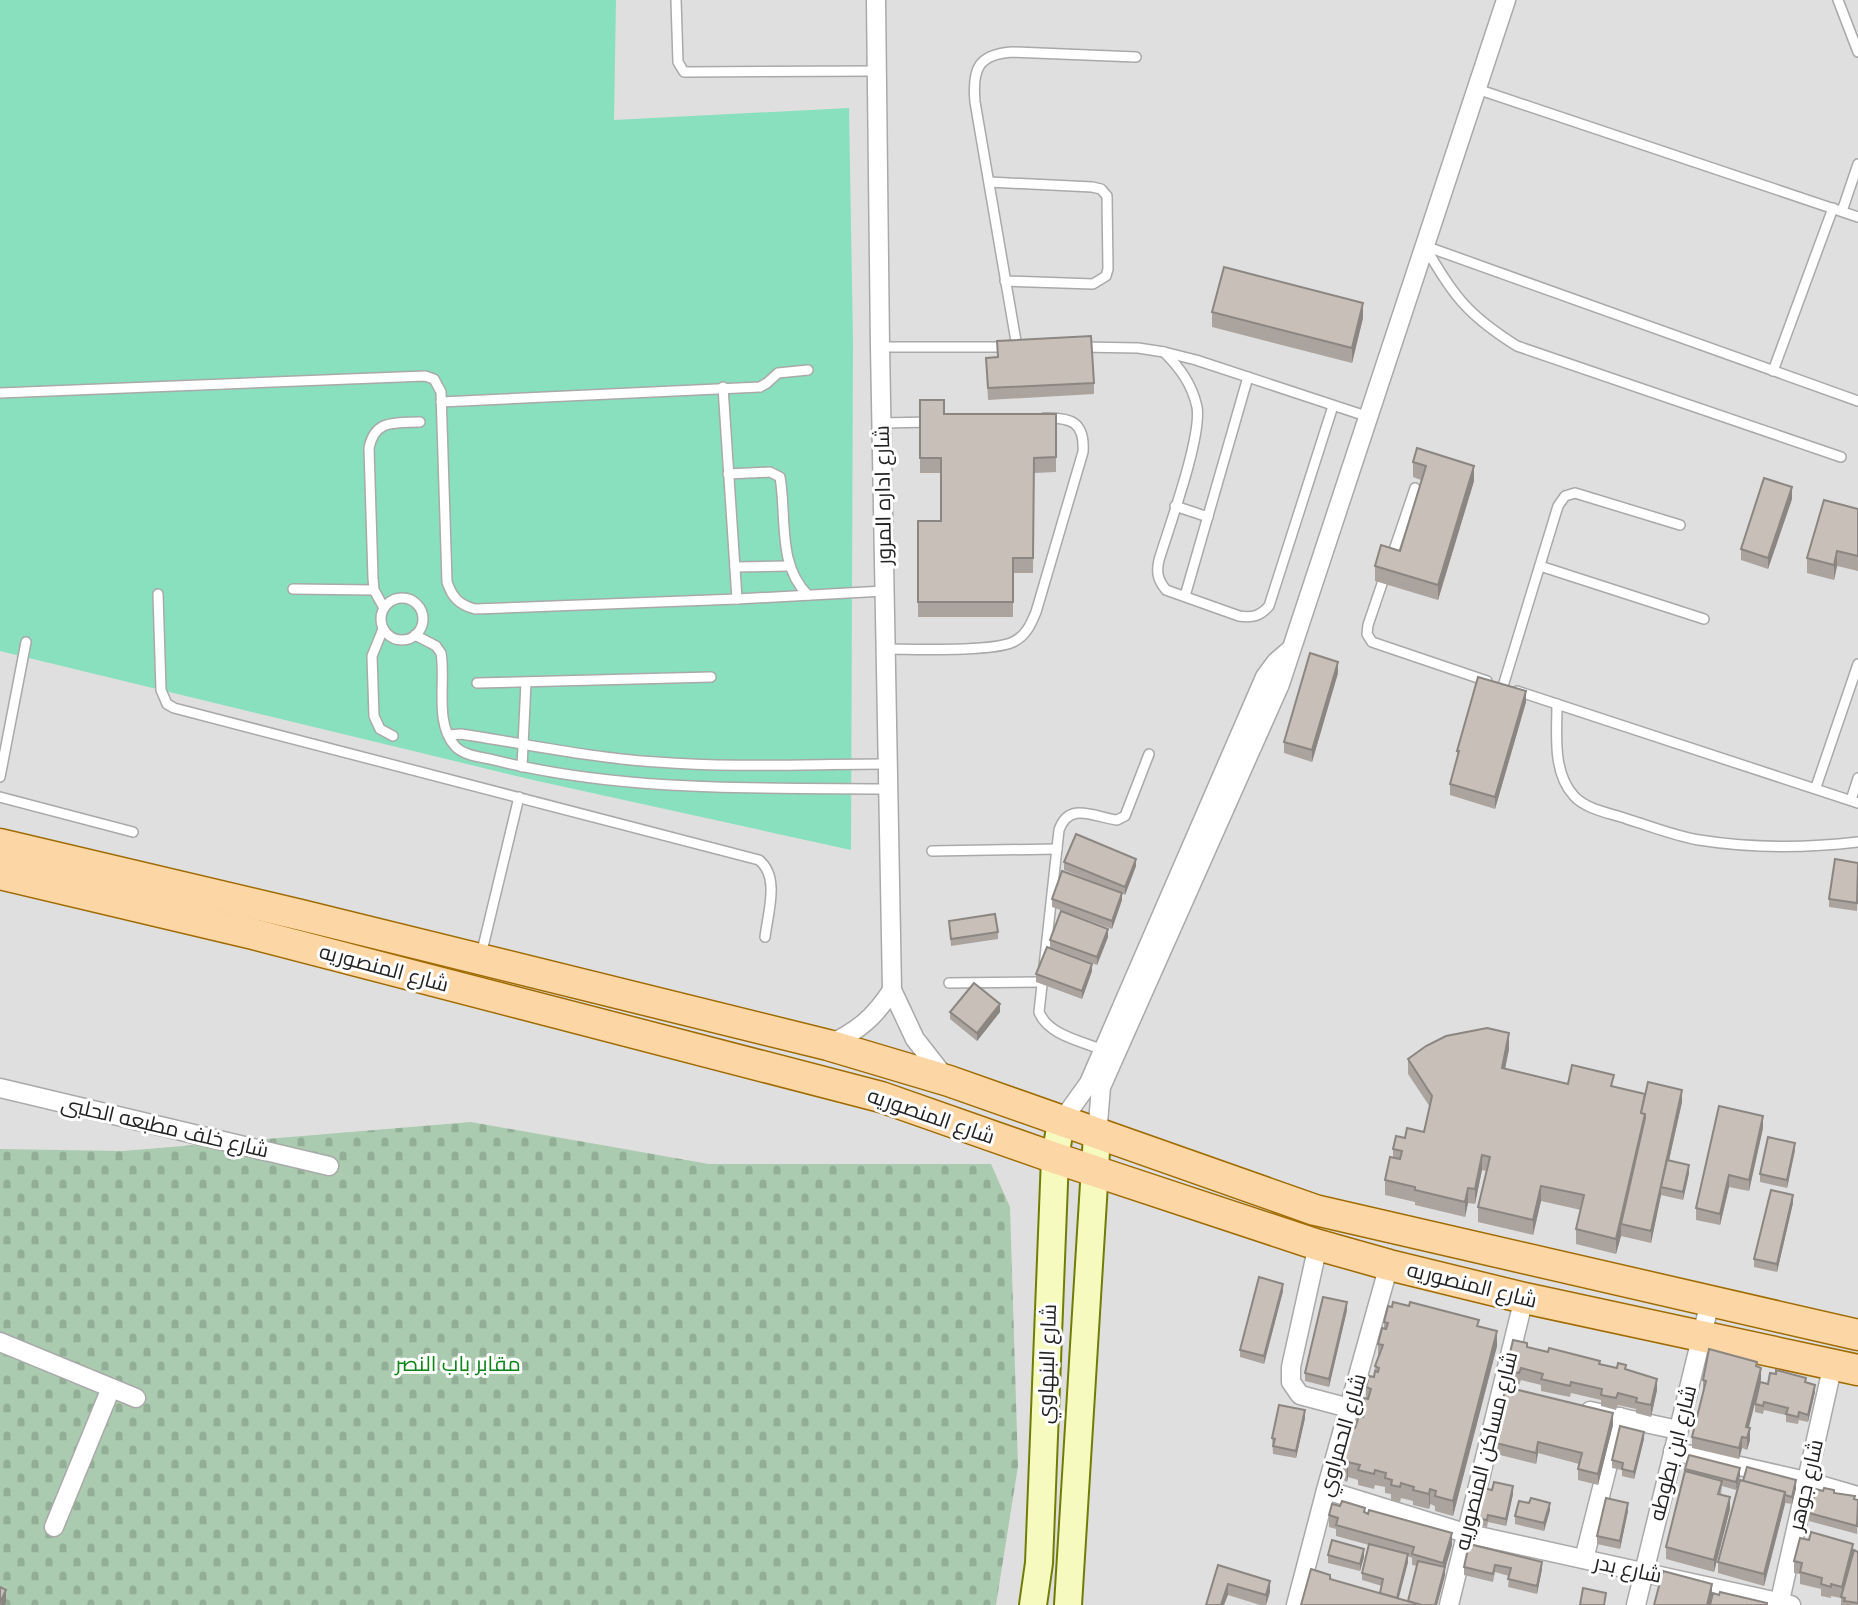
<svg xmlns="http://www.w3.org/2000/svg" width="1858" height="1605" viewBox="0 0 1858 1605" font-family="'Noto Sans',Cairo,sans-serif">
	<style>
		.residential { fill: #e0dfdf }
		.cemetery { fill: url(#cemetery-stones) }
		.pitch { fill: #88e0be }
		.lines { fill: none; stroke-linecap: round; stroke-linejoin: round }
		.lane-casing { stroke: #a9a9a9; stroke-width: 12 }
		.street-casing { stroke: #a9a9a9; stroke-width: 21 }
		.secondary-casing { stroke: #707d05; stroke-width: 30 }
		.primary-casing { stroke: #a06b00; stroke-width: 33 }
		.lane { stroke: #fff; stroke-width: 9 }
		.street { stroke: #fff; stroke-width: 18 }
		.secondary { stroke: #f7fabf; stroke-width: 26 }
		.primary { stroke: #fcd6a4; stroke-width: 30 }
		.wall { fill: #aba49e; fill-rule: evenodd }
		.shaded-wall { fill: #8b8681 }
		.building { fill: #c7bfb8; stroke: #8b8681; stroke-width: 2 }
		.labels { text-anchor: middle; stroke-width: 6; stroke-linejoin: round; paint-order: stroke }
		.street-label { font-size: 21px; fill: #222; stroke: #fff }
		.park-label { font-size: 21px; fill: #0c8416; stroke: #fff }
	</style>
	<defs>
		<pattern id="cemetery-stones" width="16" height="16" patternUnits="userSpaceOnUse" patternTransform="scale(1.75)"><rect width="16" height="16" fill="#aacbaf"/><path d="M2 7V4a2 2 0 0 1 4 0v3zM10 15v-3a2 2 0 0 1 4 0v3z" fill="#92ae96"/></pattern>
	</defs>
	<rect width="100%" height="100%" fill="#f2efe9"/>
	<rect class="residential" x="0" y="0" width="1858" height="1605"/>
	<polygon class="cemetery" points="471,1122 709,1164 991,1164 1010,1207 1018,1466 996,1605 0,1605 0,1149 123,1151"/>
	<polygon class="pitch" points="0,0 616,0 614,120 849,108 853,342 851,850 533,780 0,651"/>
	<g class="lines">
		<g class="lane-casing">
			<g id="lane">
				<polyline points="676,0 678,62 684,72 877,71"/>
				<polyline points="1838,0 1858,52"/>
				<polyline points="1477,89 1858,217"/>
				<polyline points="989,182 1092,187 1101,189 1107,196 1108,269 1106,276 1093,284 1005,281"/>
				<polyline points="1842,211 1858,164"/>
				<polyline points="1425,246 1858,401"/>
				<path d="M1426,248c27,48 43,68 91,98l324,111"/>
				<polyline points="880,347 1006,347"/>
				<path d="M1017,347l-42,-245c-3,-33 3,-48 38,-50l123,5"/>
				<polyline points="1080,347 1138,348 1164,352 1196,360 1369,417"/>
				<path d="M1164,352c16,16 28,32 33,55 5,30 -28,120 -38,153 -3,13 -1,20 7,30l73,26c14,2 21,0 30,-10l64,-200"/>
				<polyline points="1773,371 1833,208"/>
				<polyline points="723,387 737,599"/>
				<path d="M0,393l425,-17 9,3 7,13 6,190c5,15 12,23 28,27l262,-10 147,-8"/>
				<polyline points="441,402 760,387 767,383 778,373 808,370"/>
				<polyline points="881,423 932,422"/>
				<path d="M728,474l42,-2 10,5c7,40 -3,88 28,118"/>
				<polyline points="1175,506 1208,517"/>
				<polyline points="1391,559 1415,488"/>
				<polyline points="1540,566 1704,619"/>
				<polyline points="735,567 789,566"/>
				<polyline points="1386,572 1368,625 1367,634 1372,642 1487,681"/>
				<polyline points="293,589 374,590"/>
				<path d="M158,594l3,96 6,14 7,4 585,152c21,17 9,52 6,77"/>
				<polyline points="1185,596 1248,377"/>
				<circle cx="402" cy="619" r="21"/>
				<path d="M384,608l-10,-18 -1,-12 -4,-130c6,-29 26,-25 51,-26"/>
				<polyline points="383,629 372,656 374,716 380,729 393,736"/>
				<path d="M415,635l21,11 5,7c5,28 -7,70 14,93 9,10 27,11 39,14 128,32 263,28 394,29"/>
				<path d="M885,649c28,0 107,3 128,-7 13,-6 18,-18 23,-30l47,-160c2,-30 -12,-35 -39,-34"/>
				<polyline points="477,683 711,677"/>
				<polyline points="1503,686 1558,506 1565,496 1575,493 1680,525"/>
				<polyline points="1517,691 1858,803"/>
				<path d="M1557,704c0,30 -5,68 17,92 13,14 36,17 53,23 23,7 48,17 72,21 51,8 108,8 159,2"/>
				<path d="M449,735l12,-1c66,10 130,24 196,28 76,6 153,2 229,2"/>
				<polyline points="522,767 526,682"/>
				<polyline points="0,777 26,642"/>
				<polyline points="1816,787 1858,664"/>
				<polyline points="0,797 133,832"/>
				<polyline points="1851,800 1858,778"/>
				<polyline points="932,851 1057,849"/>
				<polyline points="481,955 519,797"/>
				<polyline points="949,983 1042,982"/>
				<path d="M1103,1050c-22,-9 -55,-15 -64,-38l20,-182c10,-29 35,-13 58,-10l8,-4 24,-62"/>
			</g>
		</g>
		<g class="street-casing">
			<g id="street">
				<polyline points="876,0 880,347 892,990 915,1039 944,1076"/>
				<path d="M828,1045c29,-13 47,-28 64,-55"/>
				<polyline points="0,1088 329,1166"/>
				<polyline points="1061,1122 1089,1083 1265,677 1276,662 1290,650"/>
				<polyline points="1097,1135 1101,1087 1280,684 1506,0"/>
				<polyline points="1318,1245 1291,1367 1291,1382 1300,1395 1349,1408"/>
				<polyline points="0,1342 136,1398"/>
				<polyline points="1590,1411 1678,1430"/>
				<polyline points="1673,1451 1806,1481 1858,1496"/>
				<polyline points="1326,1490 1465,1533 1791,1605"/>
				<polyline points="54,1527 111,1388"/>
				<polyline points="1584,1559 1620,1417"/>
				<polyline points="1296,1605 1326,1490 1389,1265"/>
				<polyline points="1449,1605 1524,1298"/>
				<polyline points="1636,1605 1710,1302"/>
				<polyline points="1779,1605 1833,1364"/>
			</g>
		</g>
		<g class="secondary-casing">
			<g id="secondary">
				<polyline points="1033,1605 1039,1563 1055,1158 1061,1122"/>
				<polyline points="1068,1605 1097,1135"/>
			</g>
		</g>
		<g class="primary-casing">
			<g id="primary">
				<polyline points="0,844 301,915 828,1045 949,1081 1315,1210 1858,1335"/>
				<polyline points="0,874 253,934 881,1097 1055,1158 1318,1245 1389,1265 1524,1298 1858,1370"/>
			</g>
		</g>
		<use href="#lane" class="lane"/>
		<use href="#street" class="street"/>
		<use href="#secondary" class="secondary"/>
		<use href="#primary" class="primary"/>
	</g>
	<g class="wall">
		<polygon points="1212,312 1363,318 1352,363 1212,327"/>
		<polygon points="997,341 1094,383 1094,394 988,400 986,358 998,357"/>
		<polygon points="920,400 944,414 1056,414 1056,472 1034,473 1033,573 1013,573 1013,617 918,617 918,521 941,521 941,473 920,473"/>
		<polygon points="1413,462 1474,481 1438,600 1375,581 1375,566 1400,551 1421,480 1413,477"/>
		<polygon points="1792,499 1768,569 1741,560 1741,549"/>
		<polygon points="1858,509 1858,571 1837,566 1834,580 1807,573 1807,558"/>
		<polygon points="1338,673 1312,762 1284,753 1284,742"/>
		<polygon points="1526,702 1495,809 1450,795 1450,784 1457,759 1457,751"/>
		<polygon points="1064,862 1136,866 1125,895 1122,893 1122,900 1112,929 1052,907 1052,899 1111,889 1064,870"/>
		<polygon points="1858,863 1857,911 1829,907 1829,899"/>
		<polygon points="949,921 998,932 998,939 951,946"/>
		<polygon points="1108,937 1097,965 1050,947 1050,940"/>
		<polygon points="1092,971 1082,999 1036,982 1036,974"/>
		<polygon points="950,1012 1000,1012 977,1041 950,1019"/>
		<polygon points="1509,1049 1505,1069 1568,1084 1614,1087 1682,1102 1669,1160 1689,1173 1683,1200 1661,1195 1651,1243 1621,1236 1616,1254 1576,1244 1576,1229 1581,1210 1541,1201 1533,1235 1478,1222 1478,1207 1486,1171 1482,1170 1475,1204 1468,1203 1465,1217 1415,1205 1415,1202 1385,1195 1385,1180 1393,1158 1393,1149 1405,1138 1424,1132 1430,1107 1408,1074 1408,1059"/>
		<polygon points="1763,1128 1749,1191 1729,1187 1720,1225 1696,1220 1696,1208"/>
		<polygon points="1795,1150 1787,1188 1760,1182 1760,1174"/>
		<polygon points="1793,1203 1777,1272 1754,1267 1754,1259"/>
		<polygon points="1283,1291 1264,1364 1240,1357 1240,1350"/>
		<polygon points="1347,1310 1329,1387 1305,1381 1305,1373"/>
		<polygon points="1384,1322 1479,1326 1497,1346 1453,1516 1435,1511 1435,1506 1430,1504 1429,1509 1413,1505 1413,1501 1401,1498 1400,1502 1391,1500 1391,1494 1385,1493 1385,1487 1375,1485 1374,1489 1358,1485 1358,1480 1348,1477 1347,1482 1338,1477 1338,1462 1345,1451 1360,1416 1360,1411 1366,1399 1366,1387 1374,1377 1375,1366 1378,1357 1378,1344 1384,1329"/>
		<polygon points="1527,1347 1617,1368 1626,1369 1657,1390 1651,1417 1636,1413 1636,1409 1618,1405 1616,1410 1601,1406 1601,1400 1571,1393 1570,1397 1541,1391 1541,1385 1521,1380 1519,1385 1506,1381 1506,1370"/>
		<polygon points="1757,1367 1761,1379 1760,1382 1768,1384 1806,1382 1815,1392 1808,1422 1799,1420 1798,1424 1786,1422 1786,1415 1764,1410 1763,1414 1755,1412 1755,1404 1758,1390 1748,1428 1750,1440 1747,1450 1742,1448 1739,1459 1692,1448 1692,1437 1703,1392 1703,1380"/>
		<polygon points="1305,1418 1296,1458 1273,1454 1272,1438"/>
		<polygon points="1613,1425 1598,1485 1578,1480 1578,1469 1579,1464 1538,1453 1536,1464 1492,1453 1492,1442"/>
		<polygon points="1644,1439 1634,1479 1622,1476 1622,1470 1612,1468 1612,1460"/>
		<polygon points="1685,1469 1740,1476 1736,1490 1722,1486 1721,1495 1730,1509 1714,1572 1666,1559 1666,1547"/>
		<polygon points="1740,1480 1796,1488 1792,1504 1785,1503 1764,1586 1718,1573 1718,1562"/>
		<polygon points="1834,1493 1858,1500 1857,1534 1809,1521 1809,1513"/>
		<polygon points="1513,1494 1506,1526 1488,1522 1487,1527 1477,1525 1477,1518"/>
		<path d="M1340,1506l25,7 87,32 -7,24v6l-8,30h-136l29,-26 50,14 2,-7 -20,-6v-7l7,-28 -33,-9v-7l-7,-2v-12zM1408,1556l4,2v7l5,1 -9,35 -10,-2 10,-37z"/>
		<polygon points="1550,1510 1544,1531 1515,1524 1515,1516"/>
		<polygon points="1628,1511 1620,1549 1597,1544 1597,1536"/>
		<polygon points="1469,1544 1542,1569 1537,1594 1508,1587 1509,1576 1495,1572 1493,1582 1464,1575 1464,1567"/>
		<polygon points="1853,1551 1858,1552 1858,1605 1841,1605 1841,1598 1831,1596 1831,1598 1821,1596 1821,1589 1800,1584 1800,1574 1794,1573 1794,1561"/>
		<polygon points="1328,1555 1364,1557 1360,1571 1328,1563"/>
		<polygon points="1218,1565 1270,1592 1266,1605 1260,1605 1228,1595"/>
	</g>
	<g class="shaded-wall">
		<polygon points="1363,303 1363,318 1352,363 1352,348"/>
		<polygon points="1474,466 1474,481 1438,600 1438,585"/>
		<polygon points="1792,487 1792,499 1768,569 1768,558"/>
		<polygon points="1837,551 1837,566 1834,580 1834,565"/>
		<polygon points="1338,662 1338,673 1312,762 1312,750"/>
		<polygon points="1526,691 1526,702 1495,809 1495,797"/>
		<polygon points="1136,859 1136,866 1125,895 1125,887"/>
		<polygon points="1122,893 1122,900 1112,929 1112,921"/>
		<polygon points="1108,929 1108,937 1097,965 1097,957"/>
		<polygon points="1092,964 1092,971 1082,999 1082,991"/>
		<polygon points="1000,1004 1000,1012 977,1041 977,1033"/>
		<polygon points="1509,1033 1509,1049 1502,1083 1502,1068"/>
		<polygon points="1682,1090 1682,1102 1663,1187 1661,1187 1661,1195 1651,1243 1651,1231"/>
		<polygon points="1645,1114 1621,1224 1621,1236 1616,1254 1616,1239"/>
		<polygon points="1763,1116 1763,1128 1749,1191 1749,1180"/>
		<polygon points="1795,1143 1795,1150 1787,1188 1787,1180"/>
		<polygon points="1482,1155 1482,1170 1475,1204 1475,1189"/>
		<polygon points="1689,1165 1689,1173 1683,1200 1683,1192"/>
		<polygon points="1729,1175 1729,1187 1720,1225 1720,1214"/>
		<polygon points="1541,1186 1541,1201 1533,1235 1533,1220"/>
		<polygon points="1468,1188 1468,1203 1465,1217 1465,1202"/>
		<polygon points="1793,1195 1793,1203 1777,1272 1777,1264"/>
		<polygon points="1283,1284 1283,1291 1264,1364 1264,1356"/>
		<polygon points="1347,1302 1347,1310 1329,1387 1329,1379"/>
		<polygon points="1497,1331 1497,1346 1453,1516 1453,1501"/>
		<polygon points="1761,1368 1761,1379 1746,1439 1746,1427"/>
		<polygon points="1657,1379 1657,1390 1651,1417 1651,1405"/>
		<polygon points="1815,1385 1815,1392 1808,1422 1808,1415"/>
		<polygon points="1305,1410 1305,1418 1296,1458 1296,1451"/>
		<polygon points="1613,1413 1613,1425 1598,1485 1598,1474"/>
		<polygon points="1750,1428 1750,1440 1747,1450 1747,1438"/>
		<polygon points="1644,1432 1644,1439 1634,1479 1634,1472"/>
		<polygon points="1742,1437 1742,1448 1739,1459 1739,1448"/>
		<polygon points="1538,1442 1538,1453 1536,1464 1536,1453"/>
		<polygon points="1348,1462 1348,1477 1347,1482 1347,1467"/>
		<polygon points="1740,1468 1740,1476 1736,1490 1736,1482"/>
		<polygon points="1796,1480 1796,1488 1792,1504 1792,1497"/>
		<polygon points="1513,1486 1513,1494 1506,1526 1506,1519"/>
		<polygon points="1430,1489 1430,1504 1429,1509 1429,1494"/>
		<polygon points="1785,1492 1785,1504 1764,1586 1764,1574"/>
		<polygon points="1730,1497 1730,1509 1714,1572 1714,1560"/>
		<polygon points="1550,1503 1550,1510 1544,1531 1544,1523"/>
		<polygon points="1628,1503 1628,1511 1620,1549 1620,1541"/>
		<polygon points="1452,1533 1452,1545 1445,1569 1445,1575 1437,1605 1435,1605 1443,1573 1443,1563"/>
		<polygon points="1853,1544 1853,1555 1842,1599 1842,1587"/>
		<polygon points="1364,1549 1364,1557 1360,1571 1360,1564"/>
		<polygon points="1408,1554 1408,1562 1397,1605 1397,1598"/>
		<polygon points="1542,1562 1542,1569 1537,1594 1537,1586"/>
		<polygon points="1270,1581 1270,1592 1266,1605 1266,1595"/>
		<polygon points="1228,1584 1228,1595 1224,1605 1221,1605"/>
		<polygon points="1712,1584 1712,1595 1710,1605 1707,1605"/>
		<polygon points="6,1590 6,1602 5,1605 0,1605"/>
	</g>
	<g class="building">
		<polygon points="1224,267 1363,303 1352,348 1212,312"/>
		<polygon points="1091,336 1094,383 988,388 986,358 998,357 997,341"/>
		<polygon points="920,400 944,400 944,414 1056,414 1056,457 1034,458 1033,558 1013,558 1013,602 918,602 918,521 941,521 941,458 920,458"/>
		<polygon points="1417,448 1474,466 1438,585 1375,566 1381,545 1400,551 1426,466 1413,462"/>
		<polygon points="1764,478 1792,487 1768,558 1741,549"/>
		<polygon points="1824,500 1858,509 1858,556 1837,551 1834,565 1807,558"/>
		<polygon points="1310,653 1338,662 1312,750 1284,742"/>
		<polygon points="1478,677 1526,691 1495,797 1450,784 1459,751 1457,751"/>
		<polygon points="1076,834 1136,859 1125,887 1064,862"/>
		<polygon points="1835,859 1858,863 1857,903 1829,899"/>
		<polygon points="1062,871 1122,893 1112,921 1052,899"/>
		<polygon points="1061,911 1108,929 1097,957 1050,940"/>
		<polygon points="995,914 998,932 951,939 949,921"/>
		<polygon points="1047,947 1092,964 1082,991 1036,974"/>
		<polygon points="974,983 1000,1004 977,1033 950,1012"/>
		<polygon points="1487,1028 1509,1033 1502,1068 1568,1084 1572,1065 1614,1075 1611,1086 1645,1094 1641,1113 1645,1114 1616,1239 1576,1229 1584,1195 1541,1186 1533,1220 1478,1207 1490,1157 1482,1155 1475,1189 1468,1188 1465,1202 1415,1190 1415,1187 1385,1180 1390,1157 1400,1159 1402,1151 1393,1149 1396,1136 1405,1138 1407,1128 1424,1132 1432,1096 1408,1059 1426,1046 1446,1036"/>
		<polygon points="1648,1082 1682,1090 1651,1231 1621,1224 1645,1118 1645,1114 1641,1113"/>
		<polygon points="1719,1106 1763,1116 1749,1180 1729,1175 1720,1214 1696,1208"/>
		<polygon points="1768,1137 1795,1143 1787,1180 1760,1174"/>
		<polygon points="1667,1160 1689,1165 1683,1192 1661,1187"/>
		<polygon points="1771,1190 1793,1195 1777,1264 1754,1259"/>
		<polygon points="1259,1277 1283,1284 1264,1356 1240,1350"/>
		<polygon points="1323,1297 1347,1302 1329,1379 1305,1373"/>
		<polygon points="1393,1302 1409,1306 1410,1302 1479,1320 1477,1326 1497,1331 1453,1501 1435,1496 1436,1491 1430,1489 1429,1494 1413,1490 1414,1487 1401,1483 1400,1487 1391,1485 1392,1480 1385,1478 1386,1473 1375,1470 1374,1474 1358,1470 1360,1465 1348,1462 1347,1467 1338,1462 1341,1450 1345,1451 1351,1427 1355,1428 1359,1416 1363,1417 1365,1412 1360,1411 1364,1398 1368,1399 1371,1389 1366,1387 1369,1376 1374,1377 1375,1371 1378,1372 1379,1368 1375,1366 1383,1345 1378,1344 1382,1328 1386,1329 1388,1323 1384,1322 1388,1306 1392,1307"/>
		<polygon points="1513,1340 1527,1343 1527,1347 1548,1352 1549,1348 1600,1361 1599,1364 1617,1368 1618,1363 1626,1365 1625,1369 1657,1379 1651,1405 1636,1402 1637,1398 1618,1393 1616,1398 1601,1395 1602,1389 1571,1382 1570,1386 1541,1379 1543,1374 1521,1368 1519,1373 1506,1370"/>
		<polygon points="1709,1349 1757,1362 1756,1366 1761,1368 1746,1427 1750,1428 1747,1438 1742,1437 1739,1448 1692,1437 1706,1381 1703,1380"/>
		<polygon points="1776,1370 1806,1378 1805,1382 1815,1385 1808,1415 1799,1412 1798,1417 1786,1414 1788,1408 1764,1402 1763,1406 1755,1404 1760,1382 1768,1384 1770,1373 1776,1374"/>
		<polygon points="1506,1387 1613,1413 1598,1474 1578,1469 1582,1453 1538,1442 1536,1453 1492,1442"/>
		<polygon points="1279,1405 1305,1410 1296,1451 1273,1446 1275,1439 1272,1438"/>
		<polygon points="1620,1426 1644,1432 1634,1472 1622,1469 1623,1463 1612,1460"/>
		<polygon points="1689,1455 1740,1468 1736,1482 1685,1469"/>
		<polygon points="1747,1467 1796,1480 1792,1497 1785,1495 1785,1492 1743,1481"/>
		<polygon points="1685,1471 1722,1481 1718,1494 1730,1497 1714,1560 1666,1547"/>
		<polygon points="1740,1480 1785,1492 1764,1574 1718,1562"/>
		<polygon points="1494,1482 1513,1486 1506,1519 1488,1515 1487,1520 1477,1518 1483,1488 1492,1490"/>
		<polygon points="1824,1488 1834,1490 1834,1493 1855,1496 1854,1499 1858,1500 1857,1526 1809,1513 1816,1489 1823,1491"/>
		<polygon points="1531,1498 1550,1503 1544,1523 1515,1516 1519,1501 1529,1503"/>
		<polygon points="1606,1498 1628,1503 1620,1541 1597,1536"/>
		<polygon points="1342,1501 1365,1508 1364,1512 1368,1514 1369,1510 1452,1533 1443,1563 1412,1554 1414,1547 1336,1525 1338,1518 1329,1515 1332,1504 1340,1506"/>
		<polygon points="1811,1532 1853,1544 1842,1587 1831,1584 1831,1587 1821,1584 1822,1578 1800,1572 1802,1563 1794,1561 1800,1538 1809,1540"/>
		<polygon points="1332,1540 1364,1549 1360,1564 1328,1555"/>
		<polygon points="1369,1544 1408,1554 1397,1598 1380,1593 1383,1579 1362,1573"/>
		<polygon points="1469,1544 1542,1562 1537,1586 1508,1579 1511,1568 1495,1565 1493,1574 1464,1567"/>
		<polygon points="1854,1550 1858,1552 1858,1603 1844,1601 1845,1598 1841,1597"/>
		<polygon points="1418,1561 1445,1567 1435,1605 1421,1605 1408,1601"/>
		<polygon points="1218,1565 1270,1581 1266,1595 1228,1584 1221,1605 1206,1605"/>
		<polygon points="1311,1569 1330,1575 1330,1579 1421,1605 1301,1605"/>
		<polygon points="1663,1571 1712,1584 1707,1605 1654,1605"/>
		<polygon points="0,1587 6,1590 0,1603"/>
		<polygon points="1583,1588 1606,1593 1604,1605 1580,1605"/>
		<polygon points="1720,1592 1767,1603 1767,1605 1710,1605 1713,1593 1719,1595"/>
	</g>
	<g class="labels">
		<g class="street-label">
			<text transform="translate(883 495) rotate(-91)" y="7">شارع اداره المرور</text>
			<text transform="translate(384 968) rotate(15)" y="7">شارع المنصوريه</text>
			<text transform="translate(931 1116) rotate(19)" y="7">شارع المنصوريه</text>
			<text transform="translate(165 1127) rotate(13)" y="7">شارع خلف مطبعه الحلبى</text>
			<text transform="translate(1472 1285) rotate(14)" y="7">شارع المنصوريه</text>
			<text transform="translate(1047 1364) rotate(-88)" y="7">شارع البنهاوي</text>
			<text transform="translate(1342 1435) rotate(-74)" y="7">شارع الحمراوي</text>
			<text transform="translate(1486 1451) rotate(-76)" y="7">شارع مساكن المنصوريه</text>
			<text transform="translate(1673 1453) rotate(-76)" y="7">شارع ابن بطوطه</text>
			<text transform="translate(1806 1485) rotate(-77)" y="7">شارع جوهر</text>
			<text transform="translate(1628 1569) rotate(12)" y="7">شارع بدر</text>
		</g>
		<g class="park-label">
			<text x="458" y="1371">مقابر باب النصر</text>
		</g>
	</g>
</svg>
